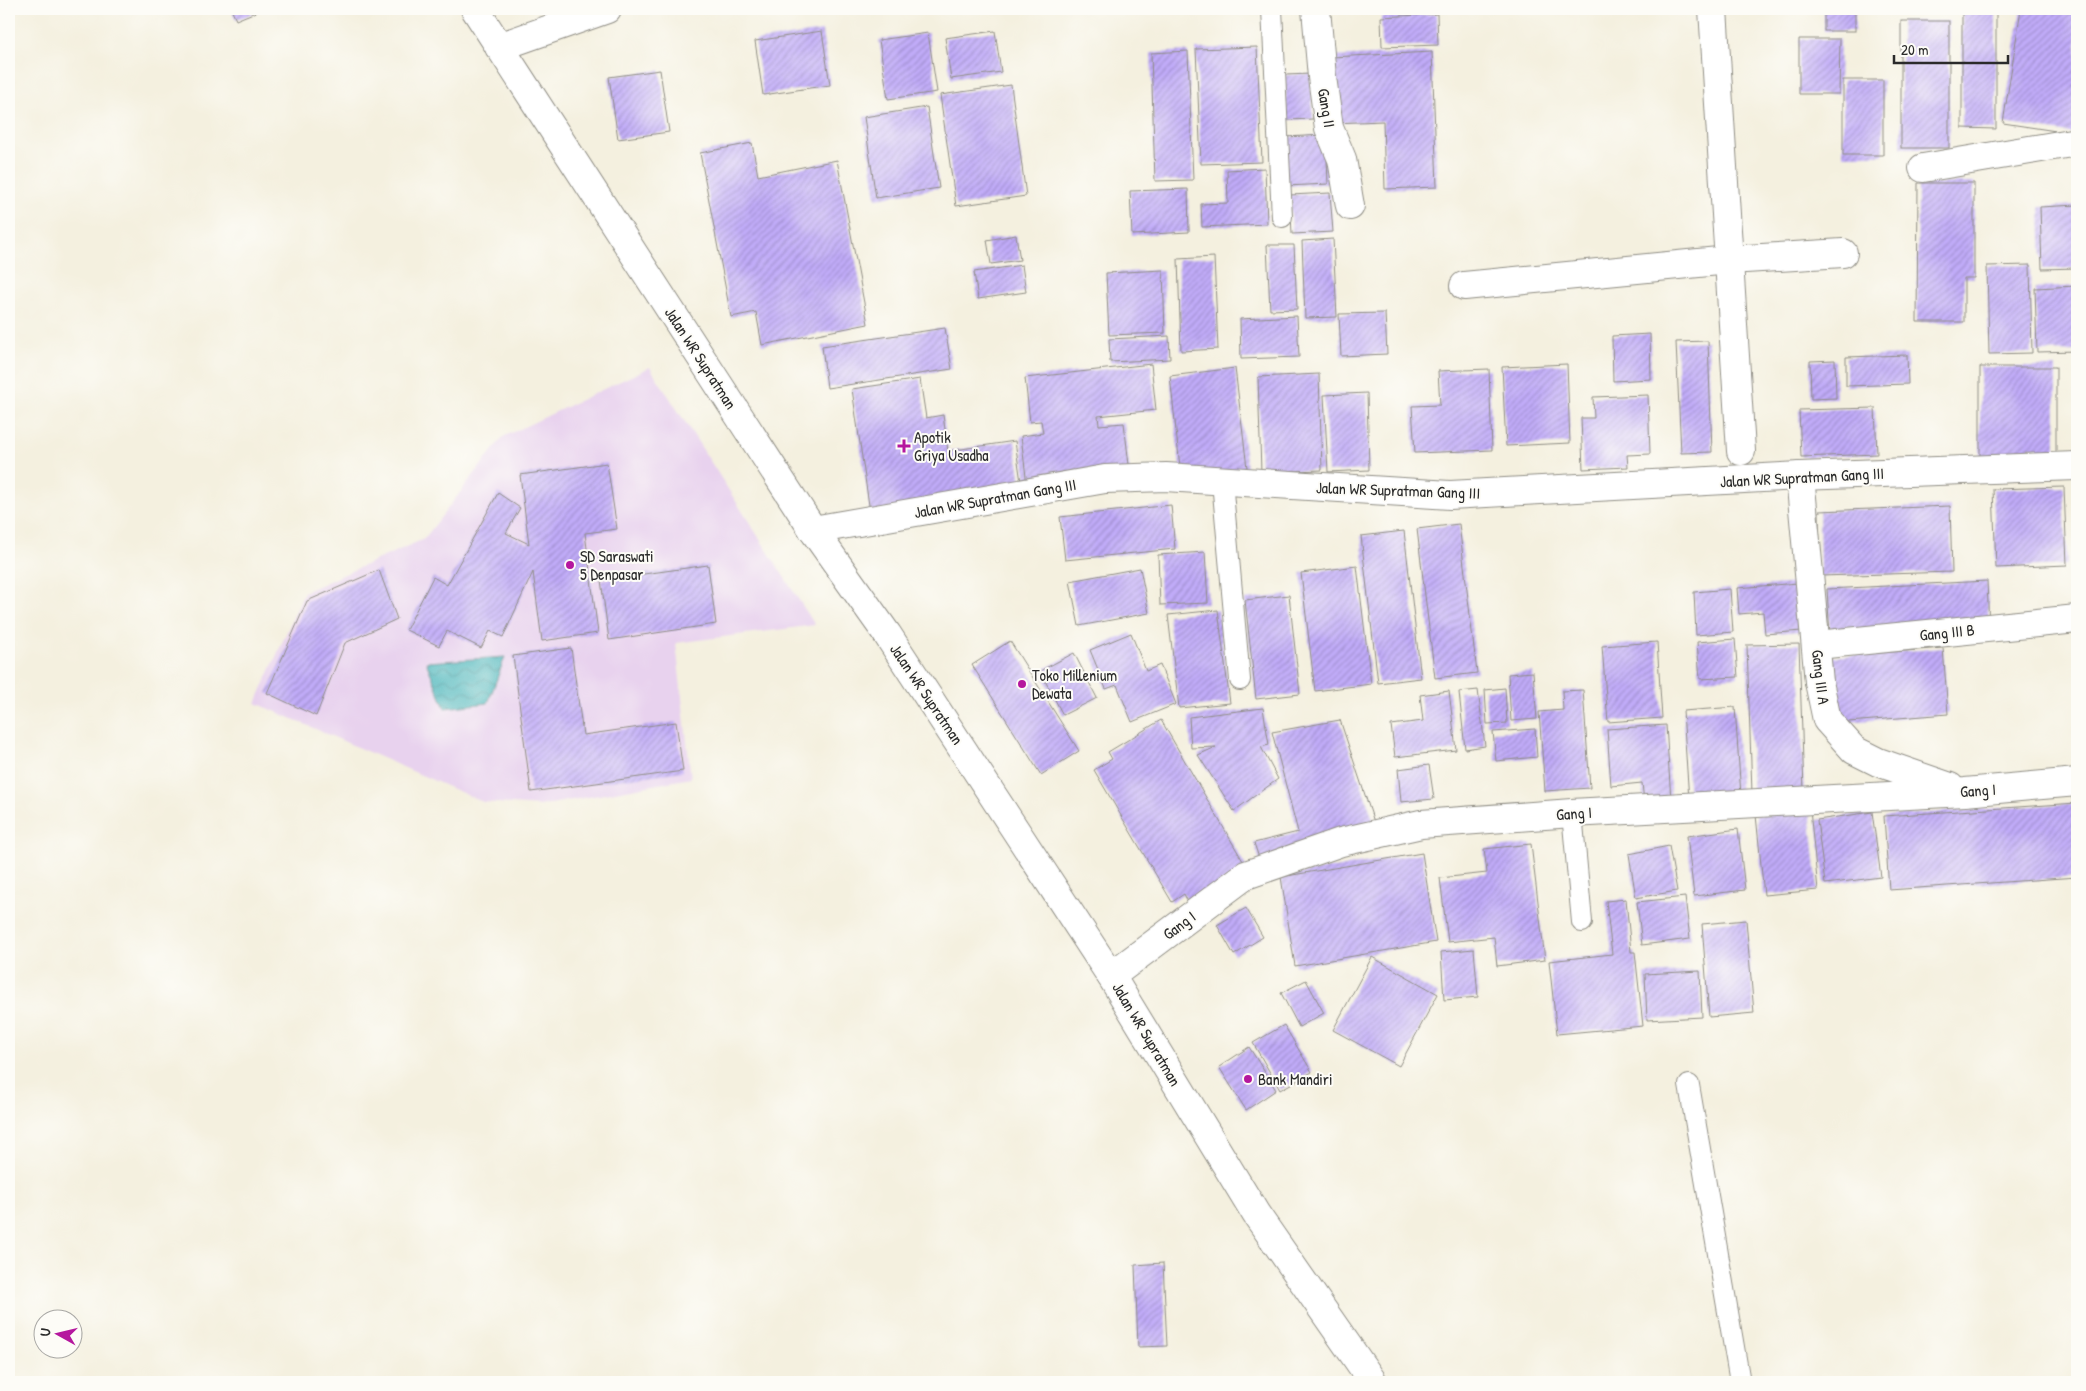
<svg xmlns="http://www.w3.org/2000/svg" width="2086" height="1391" viewBox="0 0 2086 1391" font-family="'Patrick Hand',sans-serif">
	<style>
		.built { fill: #e8d2ee }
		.water { fill: url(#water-waves); stroke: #366e72 }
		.building { fill: url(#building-hatch) }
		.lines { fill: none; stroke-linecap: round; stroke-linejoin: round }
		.lane-casing { stroke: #908e85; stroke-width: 22 }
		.street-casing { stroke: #908e85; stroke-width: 30 }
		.primary-casing { stroke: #908e85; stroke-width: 30 }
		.lane { stroke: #fff; stroke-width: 20 }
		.street { stroke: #fff; stroke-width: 28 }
		.primary { stroke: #fff; stroke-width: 28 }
		.poi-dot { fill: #b5179e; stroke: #fdfcf7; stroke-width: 2 }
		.labels { text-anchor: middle; stroke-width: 4; stroke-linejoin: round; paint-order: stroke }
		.street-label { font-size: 16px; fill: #2b2b2b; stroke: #fdfcf7 }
		.poi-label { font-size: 16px; fill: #2b2b2b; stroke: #fdfcf7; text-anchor: start }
	</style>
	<defs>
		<pattern id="water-waves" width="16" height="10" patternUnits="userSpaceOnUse" patternTransform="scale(1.25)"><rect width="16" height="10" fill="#42b2b9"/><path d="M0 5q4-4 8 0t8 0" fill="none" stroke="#379197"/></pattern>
		<pattern id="building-hatch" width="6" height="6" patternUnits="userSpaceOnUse" patternTransform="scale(1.25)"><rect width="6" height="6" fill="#c1acf9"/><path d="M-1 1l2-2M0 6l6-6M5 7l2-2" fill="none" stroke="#9d8cca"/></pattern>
	</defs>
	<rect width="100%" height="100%" fill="#fdfcf7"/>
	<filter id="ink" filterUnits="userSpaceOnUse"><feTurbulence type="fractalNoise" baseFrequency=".02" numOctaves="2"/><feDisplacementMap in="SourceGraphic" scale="10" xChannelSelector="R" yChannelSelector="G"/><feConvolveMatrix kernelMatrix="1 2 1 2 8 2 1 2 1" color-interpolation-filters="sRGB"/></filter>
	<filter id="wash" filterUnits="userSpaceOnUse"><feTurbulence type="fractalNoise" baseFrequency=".0096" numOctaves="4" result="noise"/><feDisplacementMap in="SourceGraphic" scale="20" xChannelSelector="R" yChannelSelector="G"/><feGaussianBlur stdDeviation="1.12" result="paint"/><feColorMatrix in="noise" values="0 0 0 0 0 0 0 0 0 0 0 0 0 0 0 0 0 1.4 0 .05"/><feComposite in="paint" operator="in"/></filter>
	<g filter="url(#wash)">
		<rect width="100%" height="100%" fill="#f4f0df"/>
		<polygon class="built" points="650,367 815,625 676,643 691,778 540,806 483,802 256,703 304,592 424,539 503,437"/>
		<polygon class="water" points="505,657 488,703 445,708 426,662"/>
		<g id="blocks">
			<g class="building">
				<polygon points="231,9 263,9 236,20"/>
				<rect x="1824" y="9" width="31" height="22"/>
				<polygon points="1962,9 1996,9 1996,129 1962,128"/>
				<polygon points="2021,9 2077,9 2076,134 2003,123"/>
				<polygon points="1437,14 1438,45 1382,47 1381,17"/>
				<rect x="1901" y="21" width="48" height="127"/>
				<polygon points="822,31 830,85 763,95 755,41"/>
				<polygon points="995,31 1001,72 951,79 945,38"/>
				<polygon points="928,33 937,92 888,99 879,40"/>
				<polygon points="1799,39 1840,39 1839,94 1799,94"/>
				<polygon points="1257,47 1262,162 1201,164 1196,49"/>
				<polygon points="1188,51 1193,180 1155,181 1151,53"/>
				<polygon points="1432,52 1437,187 1385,189 1383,121 1333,123 1331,57"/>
				<polygon points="660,70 669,132 618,139 609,77"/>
				<polygon points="1311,74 1313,119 1287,120 1285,75"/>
				<rect x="1843" y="80" width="40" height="75"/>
				<polygon points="1011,85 1026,196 956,206 940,95"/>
				<polygon points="927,107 939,188 876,198 864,117"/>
				<polygon points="1326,135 1328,184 1286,186 1284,137"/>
				<polygon points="752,143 758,176 837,160 868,324 762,345 756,312 731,317 700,153"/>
				<polygon points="1265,168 1267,224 1202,227 1201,204 1228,203 1227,170"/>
				<polygon points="1918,183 1974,183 1974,278 1964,278 1964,322 1917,322"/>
				<polygon points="1188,189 1189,232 1132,235 1130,191"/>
				<polygon points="1330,193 1333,232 1292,234 1290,195"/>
				<polygon points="2077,205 2077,268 2042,269 2040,207"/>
				<polygon points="1016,235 1020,260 991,264 987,240"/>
				<polygon points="1333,239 1337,317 1305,318 1302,241"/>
				<polygon points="1267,245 1294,245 1297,309 1270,310"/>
				<polygon points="1214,257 1218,349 1181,351 1178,259"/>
				<polygon points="1022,265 1026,292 978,299 974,272"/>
				<polygon points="2030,265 2032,353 1989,354 1987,266"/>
				<polygon points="1163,270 1165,333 1109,335 1106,273"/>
				<polygon points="2077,286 2077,351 2037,352 2035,288"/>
				<polygon points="1385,313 1387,354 1341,356 1339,314"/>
				<polygon points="1297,316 1299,357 1241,359 1240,319"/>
				<polygon points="945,328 952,369 827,388 822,346"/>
				<polygon points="1650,334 1651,379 1613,381 1612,336"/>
				<polygon points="1169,336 1170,359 1110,362 1109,339"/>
				<polygon points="1708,341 1712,452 1681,453 1676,342"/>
				<polygon points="1907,355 1908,384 1846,386 1846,357"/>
				<polygon points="1835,360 1836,398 1811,399 1810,361"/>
				<polygon points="1151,364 1156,410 1098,416 1099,425 1124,423 1130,473 1027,485 1021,436 1043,433 1041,421 1030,422 1025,378"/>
				<polygon points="1567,364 1570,443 1506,446 1502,367"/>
				<rect x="1980" y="367" width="76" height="91"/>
				<polygon points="1235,368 1247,468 1181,476 1170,376"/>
				<polygon points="1489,369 1492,450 1415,453 1412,406 1440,405 1438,371"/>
				<polygon points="1319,374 1322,470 1261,472 1258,377"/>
				<polygon points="920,379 926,418 943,415 948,451 1015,441 1022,489 870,512 852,389"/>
				<polygon points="1367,393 1369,470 1328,472 1324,395"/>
				<polygon points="1648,395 1650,454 1627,455 1628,467 1583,469 1581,418 1594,418 1593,397"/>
				<polygon points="1875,408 1877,454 1801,457 1799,410"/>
				<polygon points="607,463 617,529 585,533 598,633 542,641 533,572 503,637 490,631 481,648 447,631 439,646 406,630 433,577 447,585 498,493 520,508 506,533 529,544 520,475"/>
				<polygon points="2064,487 2067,565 1996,568 1993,489"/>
				<polygon points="1171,505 1175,549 1065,560 1060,517"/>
				<polygon points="1950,506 1952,572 1820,576 1819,511"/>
				<polygon points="1459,524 1477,673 1435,678 1417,529"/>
				<polygon points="1404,531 1421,678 1378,683 1361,536"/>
				<polygon points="1205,552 1208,603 1160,605 1158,555"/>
				<polygon points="708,565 716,624 609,640 601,580"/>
				<polygon points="1357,566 1371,684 1315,691 1301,573"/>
				<polygon points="1140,568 1149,613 1079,626 1070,581"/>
				<polygon points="379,570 397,619 345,643 316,716 267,693 307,601"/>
				<polygon points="1987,581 1989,628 1830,635 1827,589"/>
				<polygon points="1798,583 1802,631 1765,634 1763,612 1739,614 1737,588"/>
				<polygon points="1730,589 1733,632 1696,635 1694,592"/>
				<polygon points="1289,595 1300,694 1256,699 1245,600"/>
				<polygon points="1218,610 1230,703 1179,708 1168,615"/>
				<polygon points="1131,633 1146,671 1160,665 1176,704 1132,722 1117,685 1106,689 1090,650"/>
				<polygon points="1735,639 1738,677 1700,679 1697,642"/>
				<polygon points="1010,641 1079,751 1041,775 972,665"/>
				<polygon points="1657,642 1662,718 1608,722 1602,646"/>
				<polygon points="1799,644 1804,791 1752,793 1747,645"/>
				<polygon points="571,648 583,735 676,722 683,771 531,792 513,656"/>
				<polygon points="1943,648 1948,714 1836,723 1831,657"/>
				<polygon points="1074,653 1097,698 1063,715 1040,671"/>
				<polygon points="1533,672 1537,719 1511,721 1508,674"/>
				<polygon points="1505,688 1507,723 1487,724 1485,690"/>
				<polygon points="1478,690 1485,746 1465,749 1459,692"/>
				<polygon points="1583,690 1590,788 1545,791 1539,712 1563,710 1562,691"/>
				<polygon points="1449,691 1456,750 1395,757 1391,725 1423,721 1420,695"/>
				<polygon points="1735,707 1741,796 1689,800 1683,711"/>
				<polygon points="1263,708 1269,745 1261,747 1278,779 1234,811 1198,755 1216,747 1191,748 1189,717"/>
				<polygon points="1161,720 1247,868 1188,902 1184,894 1172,902 1094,770 1112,759 1108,752"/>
				<polygon points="1340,720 1377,831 1260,861 1254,843 1298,832 1272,732"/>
				<polygon points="1666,725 1671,800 1644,802 1642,783 1611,786 1607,729"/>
				<polygon points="1535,729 1537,757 1496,761 1493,732"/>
				<polygon points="1429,765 1434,799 1401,802 1398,769"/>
				<polygon points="2077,803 2077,877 1889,890 1884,816"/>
				<polygon points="1810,809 1818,890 1764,895 1756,815"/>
				<polygon points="1872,812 1881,877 1825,884 1817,820"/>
				<polygon points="1738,829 1745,890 1694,896 1687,836"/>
				<polygon points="1531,844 1545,960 1497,966 1494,937 1448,942 1440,878 1487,873 1484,849"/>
				<polygon points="1669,846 1677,891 1636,898 1629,854"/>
				<polygon points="1422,853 1436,942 1295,966 1281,877"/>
				<polygon points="1685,897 1690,939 1642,945 1637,902"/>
				<polygon points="1626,899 1631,952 1635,952 1643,1026 1557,1034 1549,961 1612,954 1606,901"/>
				<polygon points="1246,908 1263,937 1234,955 1217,925"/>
				<polygon points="1746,920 1754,1013 1709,1017 1702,924"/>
				<polygon points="1474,949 1478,997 1444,1000 1441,952"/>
				<polygon points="1372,957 1438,994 1399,1066 1333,1030"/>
				<polygon points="1700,971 1702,1017 1647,1020 1645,974"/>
				<polygon points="1306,980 1324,1013 1299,1027 1281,993"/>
				<polygon points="1284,1025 1312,1072 1280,1090 1253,1043"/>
				<polygon points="1249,1047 1276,1090 1246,1110 1219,1067"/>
				<polygon points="1163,1263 1167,1346 1138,1347 1135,1265"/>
			</g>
		</g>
	</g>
	<g filter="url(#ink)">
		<use href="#blocks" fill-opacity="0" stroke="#908e85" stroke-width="1"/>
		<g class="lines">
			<g class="lane-casing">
				<g id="lane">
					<polyline points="1272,9 1282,217"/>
					<polyline points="1222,481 1240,680"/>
					<polyline points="1572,813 1582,922"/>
					<polyline points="1689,1085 1740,1382"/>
				</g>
			</g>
			<g class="street-casing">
				<g id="street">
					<polyline points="1316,9 1322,77 1329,128 1342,159 1350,206"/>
					<polyline points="1713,9 1741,451"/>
					<polyline points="499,47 607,9"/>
					<polyline points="1923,168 2077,142"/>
					<polyline points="1464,286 1729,260 1843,253"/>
					<polyline points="1800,476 1819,682 1827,720 1854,750 1878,762 1950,787"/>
					<polyline points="813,530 1105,479 1166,477 1450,495 1800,476 2077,466"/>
					<polyline points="1817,645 2077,619"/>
					<polyline points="1111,976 1246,875 1341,842 1421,824 1572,813 1965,792 2077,782"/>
				</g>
			</g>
			<g class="primary-casing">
				<polyline id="primary" points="475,9 813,530 887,634 1111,976 1256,1214 1373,1382"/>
			</g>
			<use href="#lane" class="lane"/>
			<use href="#street" class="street"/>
			<use href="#primary" class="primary"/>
		</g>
	</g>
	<g class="poi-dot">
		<path d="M901.5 438.5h5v5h5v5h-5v5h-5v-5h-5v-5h5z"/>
		<circle cx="570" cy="565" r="5"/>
		<circle cx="1022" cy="684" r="5"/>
		<circle cx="1248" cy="1079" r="5"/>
	</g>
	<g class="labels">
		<g class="street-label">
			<text transform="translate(1327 108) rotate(80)" y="6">Gang II</text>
			<text transform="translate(701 358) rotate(57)" y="6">Jalan WR Supratman</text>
			<text transform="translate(1802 477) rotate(-3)" y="6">Jalan WR Supratman Gang III</text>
			<text transform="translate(1398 490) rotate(2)" y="6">Jalan WR Supratman Gang III</text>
			<text transform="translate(995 498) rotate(-10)" y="6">Jalan WR Supratman Gang III</text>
			<text transform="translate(1947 632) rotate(-6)" y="6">Gang III B</text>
			<text transform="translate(1821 677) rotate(83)" y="6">Gang III A</text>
			<text transform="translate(927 694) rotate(56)" y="6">Jalan WR Supratman</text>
			<text transform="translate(1978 790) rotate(-4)" y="6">Gang I</text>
			<text transform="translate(1574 813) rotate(-4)" y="6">Gang I</text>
			<text transform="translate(1179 925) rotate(-37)" y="6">Gang I</text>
			<text transform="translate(1147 1034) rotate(59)" y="6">Jalan WR Supratman</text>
		</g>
		<g class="poi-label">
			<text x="914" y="443">Apotik<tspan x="914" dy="18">Griya Usadha</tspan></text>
			<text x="580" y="562">SD Saraswati<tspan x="580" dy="18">5 Denpasar</tspan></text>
			<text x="1032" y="681">Toko Millenium<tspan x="1032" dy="18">Dewata</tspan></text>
			<text x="1258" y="1085">Bank Mandiri</text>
		</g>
	</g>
	<rect width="2086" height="1391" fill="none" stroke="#fdfcf7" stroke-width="30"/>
	<g transform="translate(58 1334) rotate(278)"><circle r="24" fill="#fdfcf7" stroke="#a9a8a5"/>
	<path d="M0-4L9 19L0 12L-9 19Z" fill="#b5179e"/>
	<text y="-8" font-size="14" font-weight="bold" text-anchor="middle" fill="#2b2b2b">U</text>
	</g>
	<path d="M1894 55v8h114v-8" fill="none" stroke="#2b2b2b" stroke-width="2.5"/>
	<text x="1901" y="55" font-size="15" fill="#2b2b2b" stroke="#fdfcf7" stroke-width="4" paint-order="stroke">20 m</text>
</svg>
